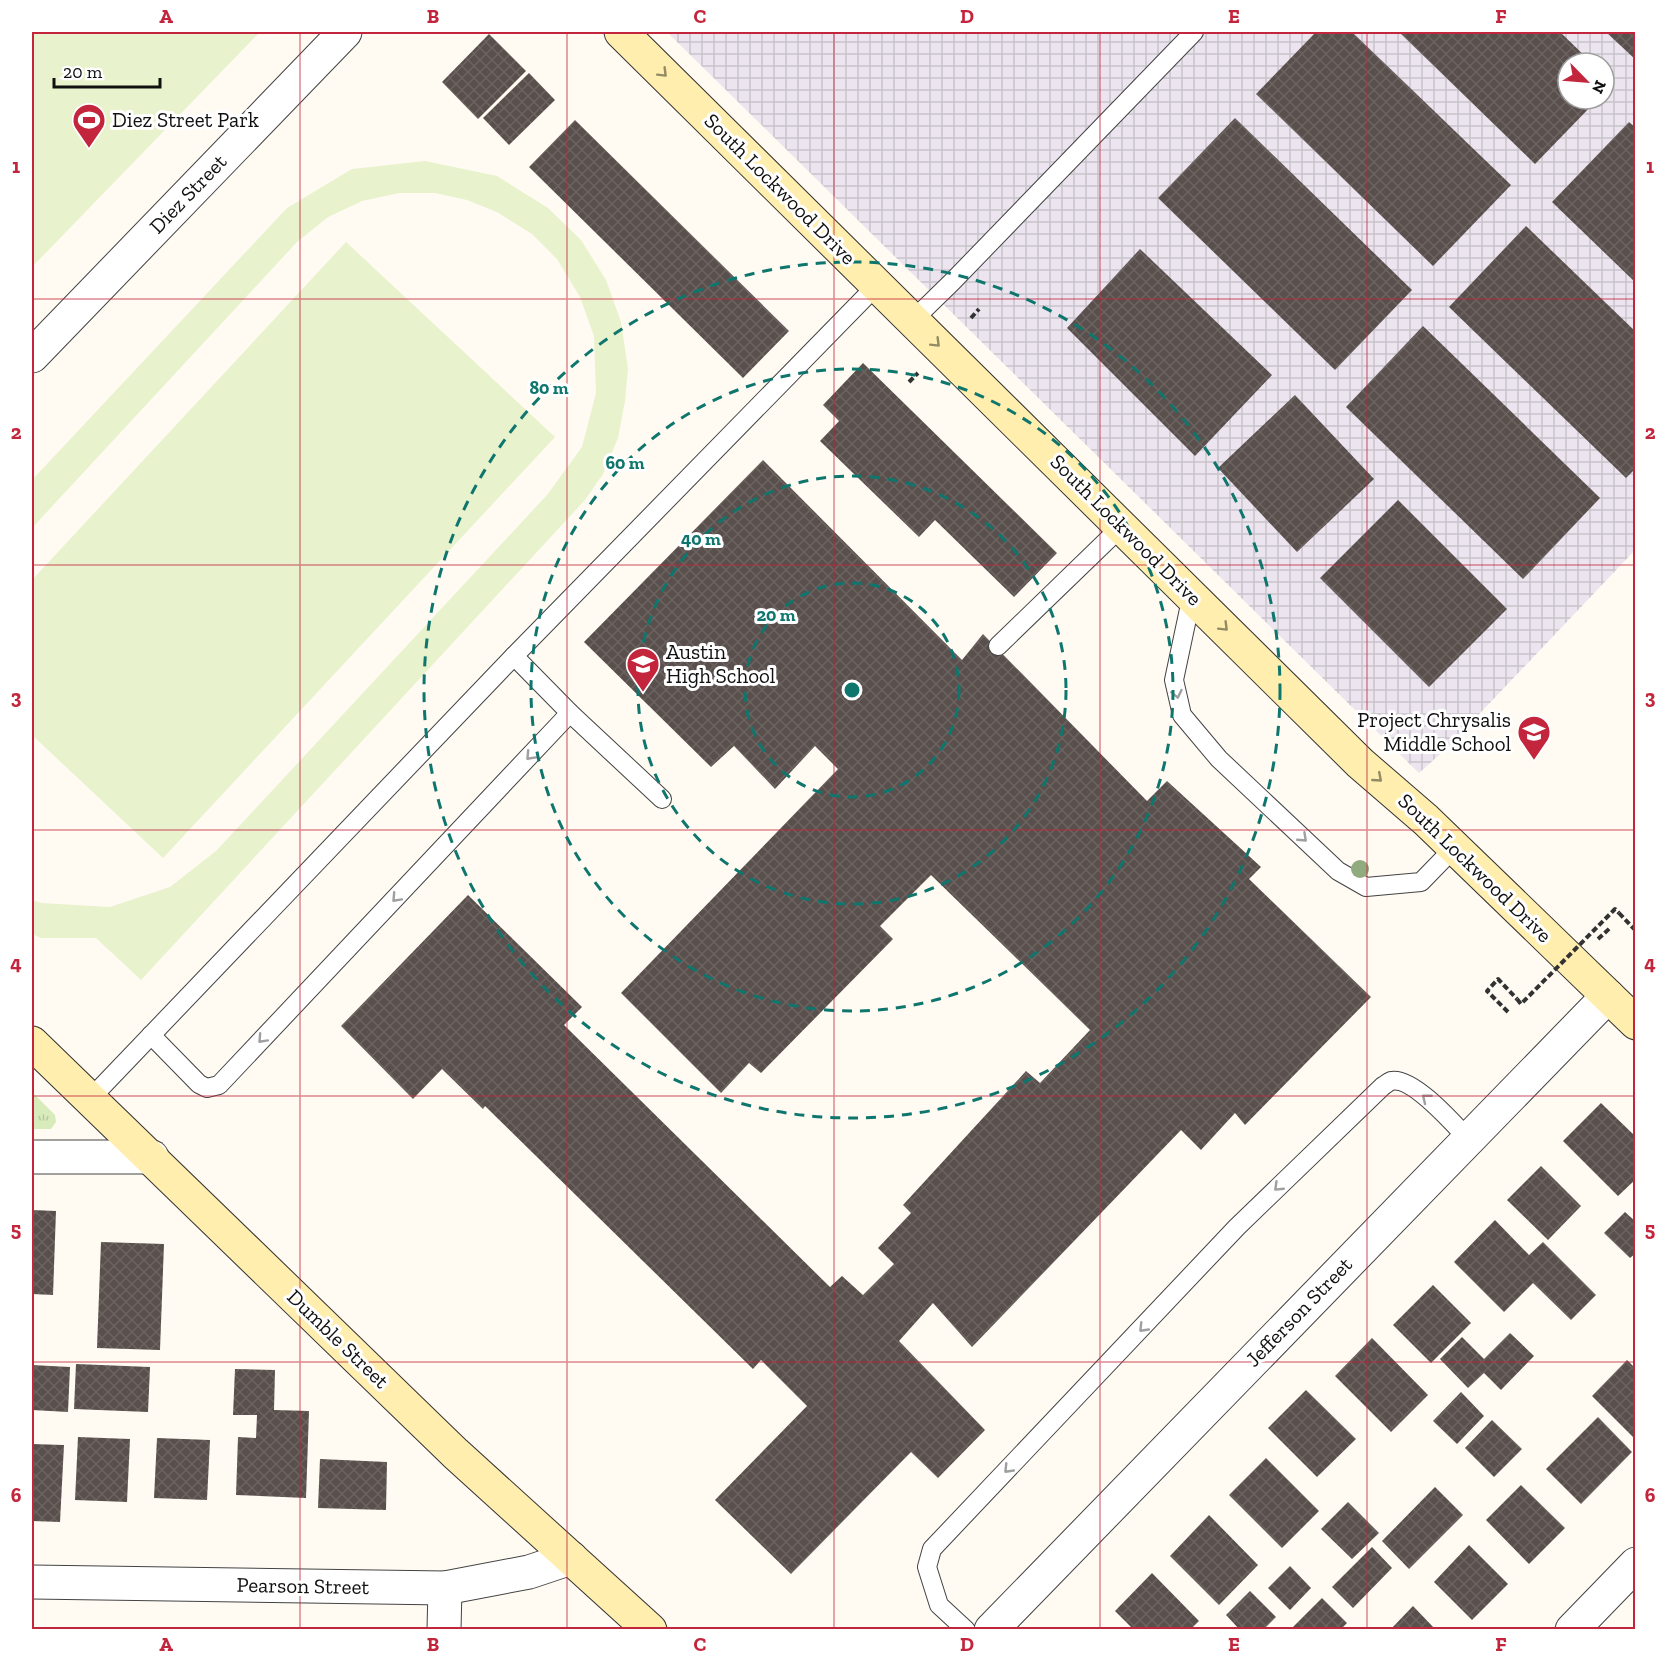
<svg xmlns="http://www.w3.org/2000/svg" width="1667" height="1661" viewBox="0 0 1667 1661" font-family="'Zilla Slab',serif">
	<style>
		.industrial { fill: url(#industrial-grid); fill-rule: evenodd }
		.grass { fill: url(#grass-tufts) }
		.pitch { fill: #e8f2cd }
		.building { fill: url(#building-cross-hatch) }
		.lines { fill: none; stroke-linecap: round; stroke-linejoin: round }
		.lane-casing { stroke: #434343; stroke-width: 20 }
		.street-casing { stroke: #434343; stroke-width: 35 }
		.secondary-casing { stroke: #323232; stroke-width: 35 }
		.path { stroke: #323232; stroke-width: 4; stroke-dasharray: 6 3; stroke-linecap: butt }
		.lane { stroke: #fff; stroke-width: 18 }
		.street { stroke: #fff; stroke-width: 33 }
		.secondary { stroke: #ffeead; stroke-width: 33 }
		.path-bridge { stroke: #323232; stroke-width: 4; stroke-dasharray: 6 3; stroke-linecap: butt }
		.tree { fill: #90ab7d }
		.oneway { stroke: #938a66 }
		.oneway2 { stroke: #9f9f9f }
		.grid { fill: none; stroke: #c2253c; stroke-width: 1.5; stroke-opacity: 0.55 }
		.ring { fill: none; stroke: #0f766e; stroke-width: 3; stroke-dasharray: 10 8 }
		.labels { text-anchor: middle; stroke-width: 6; stroke-linejoin: round; paint-order: stroke }
		.poi-label { font-size: 21px; fill: #101010; stroke: #fff; text-anchor: start }
		.street-label { font-size: 21px; fill: #101010; stroke: #fff }
		.centre { fill: #0f766e; stroke: #fff; stroke-width: 3 }
		.ring-label { font-size: 18px; text-anchor: middle; font-weight: bold; fill: #0f766e; stroke: #fff; stroke-width: 6; stroke-linejoin: round; paint-order: stroke }
		.neatline { fill: none; stroke: #c2253c; stroke-width: 2 }
		.grid-label { font-size: 20px; text-anchor: middle; font-weight: bold; fill: #c2253c }
	</style>
	<defs>
		<pattern id="industrial-grid" width="8" height="8" patternUnits="userSpaceOnUse" patternTransform="scale(1.5)"><rect width="8" height="8" fill="#ece4ee"/><path d="M0 4h8M4 0v8" fill="none" stroke="#c9c3cb"/></pattern>
		<pattern id="grass-tufts" width="24" height="20" patternUnits="userSpaceOnUse" patternTransform="scale(1.5)"><rect width="24" height="20" fill="#d8ebbb"/><path d="M3 7l-1-3M5 7V3M7 7l1-3M15 17l-1-3M17 17v-4M19 17l1-3" fill="none" stroke="#b8c8a0"/></pattern>
		<pattern id="building-cross-hatch" width="8" height="8" patternUnits="userSpaceOnUse" patternTransform="scale(1.5)"><rect width="8" height="8" fill="#594f4c"/><path d="M0 0l8 8M0 8l8-8" fill="none" stroke="#6c6461"/></pattern>
	</defs>
	<rect width="100%" height="100%" fill="#fffbf2"/>
	<path class="industrial" d="M667,32h968v518l-188,198 -28,25zM1568,63h36v36h-36z"/>
	<polygon class="grass" points="32,1092 55,1115 56,1122 51,1129 32,1129"/>
	<g class="pitch">
		<polygon points="32,32 260,32 32,267"/>
		<polygon points="425,161 497,176 548,208 581,240 606,280 621,322 628,369 625,401 618,438 603,474 585,500 141,980 96,938 41,938 32,934 32,900 41,903 110,907 170,887 216,851 547,495 582,447 596,393 594,336 580,297 557,259 532,234 497,212 467,200 435,193 399,193 362,201 328,217 297,242 32,528 32,480 287,208 352,169"/>
		<polygon points="346,242 555,437 163,858 32,735 32,580"/>
	</g>
	<g class="building">
		<polygon points="1316,32 1352,32 1511,185 1433,266 1256,94"/>
		<polygon points="1399,32 1560,32 1592,63 1568,63 1568,99 1598,99 1535,164"/>
		<polygon points="1606,32 1636,32 1636,60"/>
		<polygon points="489,34 526,71 478,119 442,82"/>
		<polygon points="529,73 555,100 509,145 483,118"/>
		<polygon points="1604,74 1613,83 1604,92"/>
		<polygon points="1235,118 1412,290 1335,370 1158,198"/>
		<polygon points="575,120 789,331 743,378 529,167"/>
		<polygon points="1629,122 1636,128 1636,283 1552,202"/>
		<polygon points="1526,226 1636,332 1636,468 1626,478 1449,307"/>
		<polygon points="1140,249 1272,375 1195,456 1067,328"/>
		<polygon points="1423,326 1600,498 1523,579 1346,407"/>
		<polygon points="863,363 1057,553 1014,597 935,520 919,537 820,441 839,421 823,405"/>
		<polygon points="1295,395 1374,479 1297,552 1218,468"/>
		<polygon points="763,460 962,660 983,634 1147,801 1167,781 1261,867 1249,879 1371,997 1245,1125 1235,1113 1201,1150 1181,1130 972,1347 933,1303 899,1341 985,1430 938,1478 911,1452 791,1574 715,1500 807,1406 761,1360 753,1369 485,1106 483,1109 442,1069 413,1099 341,1026 468,895 582,1007 564,1025 830,1287 842,1276 863,1295 894,1264 878,1248 911,1213 903,1205 1026,1071 1040,1083 1090,1030 931,875 880,926 893,939 761,1073 749,1063 721,1093 621,993 838,769 815,746 775,789 734,746 711,767 584,642"/>
		<polygon points="1398,500 1507,609 1429,687 1320,578"/>
		<polygon points="1601,1103 1636,1137 1636,1179 1618,1196 1563,1141"/>
		<polygon points="1541,1166 1581,1206 1548,1240 1507,1200"/>
		<polygon points="32,1210 56,1211 53,1295 32,1294"/>
		<polygon points="1625,1212 1636,1222 1636,1253 1630,1258 1604,1233"/>
		<polygon points="1495,1220 1529,1255 1543,1242 1596,1295 1571,1320 1533,1283 1504,1312 1454,1262"/>
		<polygon points="101,1242 164,1244 160,1350 97,1348"/>
		<polygon points="1433,1285 1471,1323 1431,1363 1393,1325"/>
		<polygon points="1510,1333 1534,1356 1501,1390 1484,1373 1468,1388 1440,1359 1462,1337 1484,1359"/>
		<polygon points="1372,1338 1428,1395 1391,1432 1335,1376"/>
		<polygon points="1627,1360 1636,1369 1636,1440 1592,1396"/>
		<polygon points="76,1364 150,1367 148,1412 74,1409"/>
		<polygon points="32,1365 70,1367 68,1412 32,1410"/>
		<polygon points="235,1369 275,1370 274,1410 309,1411 306,1498 236,1495 238,1437 256,1438 257,1415 233,1415"/>
		<polygon points="1306,1390 1356,1439 1317,1477 1268,1428"/>
		<polygon points="1461,1392 1484,1416 1457,1444 1433,1421"/>
		<polygon points="1598,1417 1632,1452 1581,1504 1546,1469"/>
		<polygon points="1492,1420 1522,1449 1494,1477 1465,1448"/>
		<polygon points="78,1437 130,1439 127,1502 75,1500"/>
		<polygon points="157,1438 210,1440 207,1500 154,1498"/>
		<polygon points="32,1444 64,1445 60,1522 32,1521"/>
		<polygon points="1266,1458 1319,1511 1282,1548 1229,1495"/>
		<polygon points="320,1459 387,1462 386,1510 318,1508"/>
		<polygon points="1521,1485 1565,1528 1529,1564 1486,1520"/>
		<polygon points="1435,1487 1463,1515 1409,1569 1382,1541"/>
		<polygon points="1348,1502 1379,1533 1352,1559 1321,1529"/>
		<polygon points="1209,1515 1258,1565 1219,1605 1170,1556"/>
		<polygon points="1469,1545 1508,1584 1472,1620 1434,1582"/>
		<polygon points="1372,1547 1392,1568 1353,1608 1332,1587"/>
		<polygon points="1290,1566 1311,1588 1290,1610 1268,1588"/>
		<polygon points="1152,1573 1199,1621 1190,1630 1134,1630 1115,1611"/>
		<polygon points="1250,1591 1276,1617 1263,1630 1240,1630 1226,1615"/>
		<polygon points="1322,1598 1347,1623 1340,1630 1290,1630"/>
		<polygon points="1413,1606 1436,1630 1390,1630"/>
	</g>
	<g class="lines">
		<g class="lane-casing">
			<g id="lane">
				<polyline points="913,320 953,281 1194,32"/>
				<polyline points="1192,595 1174,680 1182,715 1219,759 1338,871 1366,887 1421,882 1454,848"/>
				<polyline points="998,646 1122,526"/>
				<polyline points="514,656 570,713 662,799"/>
				<polyline points="151,1035 199,1084 207,1088 219,1085 570,713"/>
				<polyline points="90,1099 514,656 877,285"/>
				<path d="M966,1630l-27,-25 -12,-38 5,-18 305,-322 146,-141c2,-1 5,-4 8,-5 21,-5 63,43 77,58"/>
			</g>
		</g>
		<g class="street-casing">
			<g id="street">
				<polyline points="32,356 345,32"/>
				<polyline points="32,1157 152,1157"/>
				<polyline points="32,1582 445,1588 529,1572 571,1558"/>
				<polyline points="444,1630 445,1588"/>
				<polyline points="991,1630 1608,996"/>
				<polyline points="1572,1630 1636,1564"/>
			</g>
		</g>
		<g class="secondary-casing">
			<g id="secondary">
				<polyline points="621,32 1360,763 1426,820 1636,1023"/>
				<polyline points="32,1043 455,1453 650,1630"/>
			</g>
		</g>
		<g class="path">
			<polyline points="971,318 979,309"/>
			<polyline points="909,382 918,373"/>
			<polyline points="1386,736 1401,721"/>
			<polyline points="1619,913 1636,931"/>
			<polyline points="1598,939 1610,928"/>
			<polyline points="1508,1012 1487,991 1498,979 1517,999"/>
		</g>
		<use href="#lane" class="lane"/>
		<use href="#street" class="street"/>
		<use href="#secondary" class="secondary"/>
		<polyline class="path-bridge" points="1517,999 1521,1004 1615,909 1619,913"/>
	</g>
	<circle class="tree" cx="1360" cy="869" r="9"/>
	<defs><path id="oneway-chevron" d="M-2-3.5L2.5 0L-2 3.5" fill="none" stroke-width="1.6" stroke-linecap="round" stroke-linejoin="round" transform="scale(1.5)"/></defs>
	<g class="oneway">
		<use href="#oneway-chevron" transform="translate(663 73) rotate(45)"/>
		<use href="#oneway-chevron" transform="translate(936 343) rotate(45)"/>
		<use href="#oneway-chevron" transform="translate(1224 627) rotate(45)"/>
		<use href="#oneway-chevron" transform="translate(1378 778) rotate(41)"/>
	</g>
	<g class="oneway2">
		<use href="#oneway-chevron" transform="translate(1177 694) rotate(78)"/>
		<use href="#oneway-chevron" transform="translate(530 756) rotate(133)"/>
		<use href="#oneway-chevron" transform="translate(1303 838) rotate(43)"/>
		<use href="#oneway-chevron" transform="translate(396 898) rotate(133)"/>
		<use href="#oneway-chevron" transform="translate(262 1039) rotate(133)"/>
		<use href="#oneway-chevron" transform="translate(1426 1098) rotate(-141)"/>
		<use href="#oneway-chevron" transform="translate(1278 1187) rotate(136)"/>
		<use href="#oneway-chevron" transform="translate(1143 1328) rotate(134)"/>
		<use href="#oneway-chevron" transform="translate(1008 1469) rotate(134)"/>
	</g>
	<path class="grid" d="M300,32v1598M567,32v1598M834,32v1598M1100,32v1598M1367,32v1598M32,299h1604M32,565h1604M32,830h1604M32,1096h1604M32,1362h1604"/>
	<g class="ring">
		<circle cx="852" cy="690" r="107"/>
		<circle cx="852" cy="690" r="214"/>
		<circle cx="852" cy="690" r="321"/>
		<circle cx="852" cy="690" r="428"/>
	</g>
	<defs>
		<g id="stadium-pin" transform="scale(1.725)"><path d="M0 17L-7.5 6A9.5 9.5 0 1 1 7.5 6Z" fill="#c2253c" stroke="#fff"/><path d="M0-5a6.5 5 0 1 0 0 10a6.5 5 0 1 0 0-10ZM-3.5-1.8h7v3.6h-7Z" fill="#fff"/></g>
		<g id="school-pin" transform="scale(1.725)"><path d="M0 17L-7.5 6A9.5 9.5 0 1 1 7.5 6Z" fill="#c2253c" stroke="#fff"/><path d="M0-5L7-2L0 1L-7-2ZM-4 1L0 2.5L4 1V4Q0 6-4 4Z" fill="#fff"/></g>
	</defs>
	<g fill-rule="evenodd">
		<use href="#stadium-pin" x="89" y="120"/>
		<use href="#school-pin" x="643" y="664"/>
		<use href="#school-pin" x="1534" y="732"/>
	</g>
	<g class="labels">
		<g class="poi-label">
			<text x="112" y="127">Diez Street Park</text>
			<text x="666" y="659">Austin<tspan x="666" dy="24">High School</tspan></text>
			<text x="1511" y="727" text-anchor="end">Project Chrysalis<tspan x="1511" dy="24">Middle School</tspan></text>
		</g>
		<g class="street-label">
			<text transform="translate(780 189) rotate(45)" y="7">South Lockwood Drive</text>
			<text transform="translate(188 194) rotate(-46)" y="7">Diez Street</text>
			<text transform="translate(1126 530) rotate(45)" y="7">South Lockwood Drive</text>
			<text transform="translate(1475 868) rotate(44)" y="7">South Lockwood Drive</text>
			<text transform="translate(1299 1312) rotate(-46)" y="7">Jefferson Street</text>
			<text transform="translate(338 1339) rotate(44)" y="7">Dumble Street</text>
			<text transform="translate(303 1586) rotate(1)" y="7">Pearson Street</text>
		</g>
	</g>
	<circle cx="852" cy="690" r="9" class="centre"/>
	<g class="ring-label">
		<text x="549" y="394">80 m</text>
		<text x="625" y="469">60 m</text>
		<text x="701" y="545">40 m</text>
		<text x="776" y="621">20 m</text>
	</g>
	<rect width="1667" height="1661" fill="none" stroke="#ffffff" stroke-width="66"/>
	<g transform="translate(1586 81) rotate(115)"><circle r="28" fill="#ffffff" stroke="#9f9f9f" stroke-width="1.5"/>
	<path d="M0-4.5L10 22L0 15L-10 22Z" fill="#c2253c"/>
	<text y="-9" font-size="16" font-weight="bold" text-anchor="middle" fill="#101010">N</text>
	</g>
	<path d="M54 78v9h106v-9" fill="none" stroke="#101010" stroke-width="3"/>
	<text x="63" y="78" font-size="18" fill="#101010" stroke="#ffffff" stroke-width="4.5" paint-order="stroke">20 m</text>
	<rect x="33" y="33" width="1601" height="1595" class="neatline"/>
	<g class="grid-label">
		<text x="166" y="23">A</text>
		<text x="433" y="23">B</text>
		<text x="700" y="23">C</text>
		<text x="967" y="23">D</text>
		<text x="1234" y="23">E</text>
		<text x="1501" y="23">F</text>
		<text x="16" y="173">1</text>
		<text x="1650" y="173">1</text>
		<text x="16" y="439">2</text>
		<text x="1650" y="439">2</text>
		<text x="16" y="704">3</text>
		<text x="1650" y="704">3</text>
		<text x="16" y="970">4</text>
		<text x="1650" y="970">4</text>
		<text x="16" y="1236">5</text>
		<text x="1650" y="1236">5</text>
		<text x="16" y="1502">6</text>
		<text x="1650" y="1502">6</text>
		<text x="166" y="1651">A</text>
		<text x="433" y="1651">B</text>
		<text x="700" y="1651">C</text>
		<text x="967" y="1651">D</text>
		<text x="1234" y="1651">E</text>
		<text x="1501" y="1651">F</text>
	</g>
</svg>
